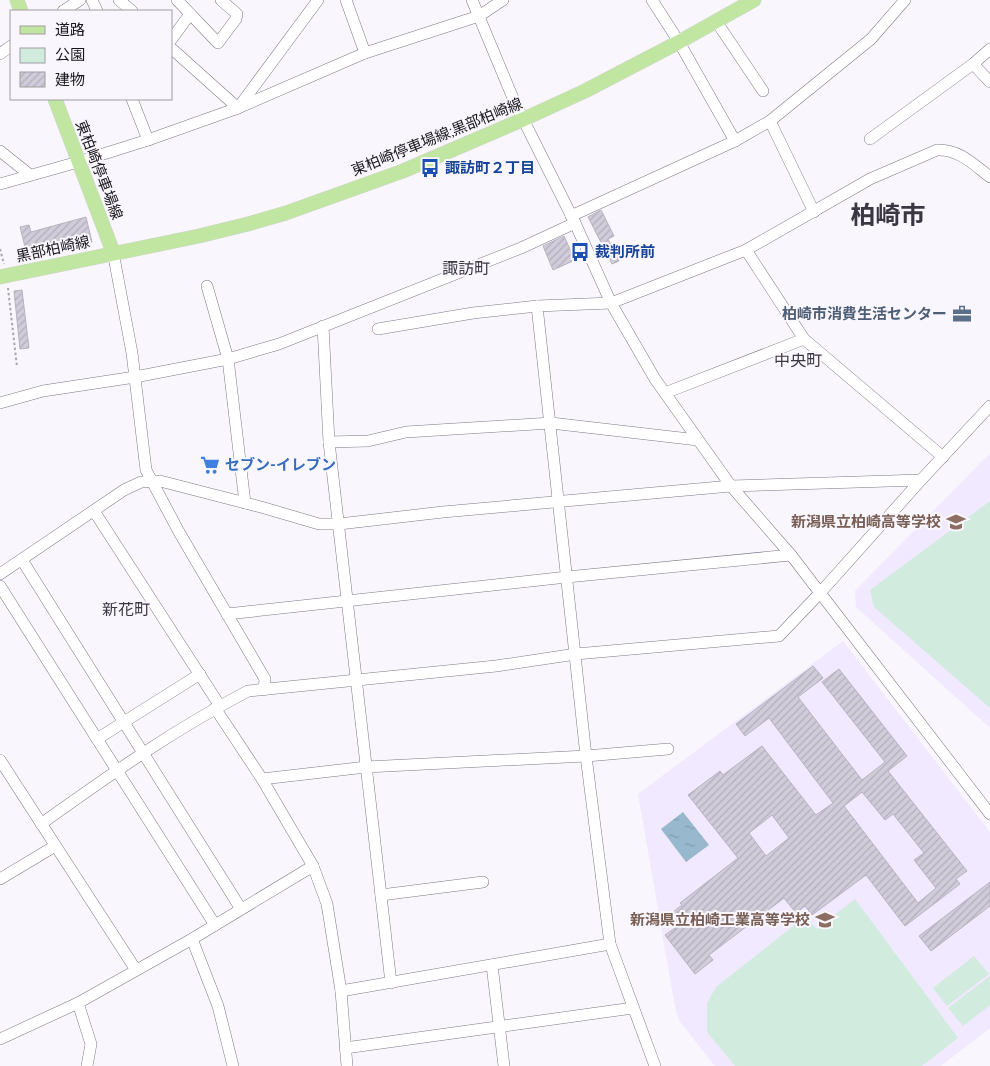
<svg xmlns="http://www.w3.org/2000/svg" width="990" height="1066" viewBox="0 0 990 1066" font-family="Quicksand,'Noto Sans JP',sans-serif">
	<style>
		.built { fill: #f1e9ff }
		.green { fill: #d1ebde }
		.water { fill: url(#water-ripples) }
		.building { fill: url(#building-hatch); stroke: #b8b3c0; fill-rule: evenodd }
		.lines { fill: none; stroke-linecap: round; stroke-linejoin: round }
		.minor-casing { stroke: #7e7986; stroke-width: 12 }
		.major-casing { stroke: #d5d5d6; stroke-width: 15 }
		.path { stroke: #a8a6ac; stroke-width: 2; stroke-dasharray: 2.5 2.5; stroke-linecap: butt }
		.minor { stroke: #fff; stroke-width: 11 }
		.major { stroke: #c0e6a1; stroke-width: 14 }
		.labels { text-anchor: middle; stroke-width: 4; stroke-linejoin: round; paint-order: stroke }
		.street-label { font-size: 15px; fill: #17151a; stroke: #f9f7fd }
		.transit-label { font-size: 15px; font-weight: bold; fill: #164399; stroke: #f9f7fd; text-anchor: start }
		.service-label { font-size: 15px; font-weight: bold; fill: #4e5e75; stroke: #f9f7fd; text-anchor: end }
		.shop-label { font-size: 15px; font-weight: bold; fill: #366cbe; stroke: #f9f7fd; text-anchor: start }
		.education-label { font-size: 15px; font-weight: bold; fill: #785e54; stroke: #f9f7fd; text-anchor: end }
		.neighbourhood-label { font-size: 16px; fill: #3b3742; stroke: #f9f7fd }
		.town-label { font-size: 25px; font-weight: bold; fill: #3b3742; stroke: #f9f7fd }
	</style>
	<defs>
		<pattern id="water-ripples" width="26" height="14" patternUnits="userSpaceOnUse" patternTransform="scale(1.25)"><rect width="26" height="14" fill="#98b8cd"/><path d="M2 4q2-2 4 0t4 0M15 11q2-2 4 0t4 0" fill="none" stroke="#829daf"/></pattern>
		<pattern id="building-hatch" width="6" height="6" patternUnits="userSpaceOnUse" patternTransform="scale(1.25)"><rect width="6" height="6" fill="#d1ccda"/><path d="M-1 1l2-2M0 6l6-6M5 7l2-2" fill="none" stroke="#b3aeba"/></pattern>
	</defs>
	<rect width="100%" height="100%" fill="#f9f7fd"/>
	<g class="built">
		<polygon points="990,453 990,728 856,607 855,591"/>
		<polygon points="843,641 990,832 990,1028 941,1066 715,1066 680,1022 675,1007 638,794"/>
	</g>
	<g class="green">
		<polygon points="990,501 990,708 874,607 870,590"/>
		<polygon points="855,899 958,1038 922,1066 735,1066 707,1032 707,1003 716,987 806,916 816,929"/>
		<polygon points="974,956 989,974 947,1006 933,988"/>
		<polygon points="990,976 990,1005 963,1026 948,1008"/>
	</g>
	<polygon class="water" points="683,812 709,845 686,862 661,829"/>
	<g class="building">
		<polygon points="601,210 614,236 608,239 619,261 612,264 588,217"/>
		<polygon points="86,217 92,242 27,255 20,227 29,225 31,232"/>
		<polygon points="564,236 575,260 553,270 543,246"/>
		<polygon points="22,290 29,348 20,349 14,291"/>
		<path d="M813,666l10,12 -25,19 64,83 23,-18 -63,-80 17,-13 68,87 -19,15 79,100 -11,8 4,5 -55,42 -39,-51 -54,40 -7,-9 -9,7 -12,-15 -75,57 4,5 -18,14 -30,-39 13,-9 -9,-11 13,-10 -2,-2 58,-45 -50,-63 32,-24 3,4 39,-29 54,69 17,-12 -64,-85 -24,18 -9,-12zM862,792l23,28 8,-6 31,39 -10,7 22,28 -18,15 -74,-97zM772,815l17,23 -23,18 -17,-23z"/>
		<polygon points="990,882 990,906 931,951 919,936"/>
	</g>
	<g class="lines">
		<g class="minor-casing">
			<g id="minor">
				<polyline points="92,0 97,11"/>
				<polyline points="119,0 132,11"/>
				<polyline points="177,0 218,43 236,19 237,14 221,0"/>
				<polyline points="346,0 365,53"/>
				<polyline points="472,0 515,103 575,223 611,303 655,379 731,486 791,555 990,814"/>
				<polyline points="652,0 679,42 735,141"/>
				<polyline points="63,11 80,0"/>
				<polyline points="716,21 763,91"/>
				<polyline points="171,40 190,14"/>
				<polyline points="171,48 238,108 318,0"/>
				<polyline points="0,54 11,46"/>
				<polyline points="973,64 990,82"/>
				<polyline points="132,99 148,140"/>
				<polyline points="770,121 871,39 905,0"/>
				<polyline points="870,139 973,64 990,49"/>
				<polyline points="0,151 30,175"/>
				<polyline points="0,184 78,162 148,140 238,108 365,53 479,16 503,0"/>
				<polyline points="571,216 735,141 770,121 814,212"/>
				<polyline points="746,250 804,339 943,457"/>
				<polyline points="113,252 132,353 146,470 179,532 265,679 264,690"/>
				<polyline points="207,286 228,359 245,503"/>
				<polyline points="323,326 329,442 391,983"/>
				<polyline points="378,329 473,313 537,306"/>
				<polyline points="665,393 804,339"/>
				<polyline points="0,403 43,391 135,377 228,359 279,344 521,248 575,223"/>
				<polyline points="329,442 368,441 406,432 551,423 698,440"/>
				<polyline points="94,511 220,706"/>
				<polyline points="22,560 241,909"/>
				<polyline points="0,574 124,490 141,482 160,481 261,507 319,524 339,524 443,512 731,486 921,480"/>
				<polyline points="0,586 215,925"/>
				<polyline points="227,614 567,577 791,555"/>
				<polyline points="215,708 262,779 313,866 327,904 341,991 347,1066"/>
				<polyline points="97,739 200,674"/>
				<polyline points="0,760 136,970"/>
				<polyline points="262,779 366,767 586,756 668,749"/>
				<path d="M41,824c67,-48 134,-95 207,-133l248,-25 80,-12 203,-18 41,-43 101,-113 69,-74"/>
				<polyline points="0,879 55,846"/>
				<polyline points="381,895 483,882"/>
				<polyline points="192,939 218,1006 233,1066"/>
				<polyline points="492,965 504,1066"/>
				<polyline points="341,991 610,944"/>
				<polyline points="78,1003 91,1044 87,1066"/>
				<polyline points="0,1039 78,1003 192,939 313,866"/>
				<polyline points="345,1048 633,1008"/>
				<path d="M655,1066l-45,-122 -24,-188 -49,-450 74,-3 135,-53 124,-71 67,-29c22,-1 36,14 53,27"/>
			</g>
		</g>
		<g class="major-casing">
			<g id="major">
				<polyline points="17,0 21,11"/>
				<polyline points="55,99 113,252"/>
				<polyline points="0,277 199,236 248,224 286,213 403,171 524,119 585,91 679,42 754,0"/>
			</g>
		</g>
		<g class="path">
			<polyline points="0,249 4,264"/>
			<polyline points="8,288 17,367"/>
		</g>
		<use href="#minor" class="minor"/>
		<use href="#major" class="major"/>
	</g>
	<defs>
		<g id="bus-bare" transform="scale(1.5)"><path d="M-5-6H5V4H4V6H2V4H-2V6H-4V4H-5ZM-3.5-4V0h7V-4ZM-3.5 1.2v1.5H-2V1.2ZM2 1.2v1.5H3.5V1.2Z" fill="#1a4fb4" stroke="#f9f7fd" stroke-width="2.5" paint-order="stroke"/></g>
		<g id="office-bare" transform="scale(1.5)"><path d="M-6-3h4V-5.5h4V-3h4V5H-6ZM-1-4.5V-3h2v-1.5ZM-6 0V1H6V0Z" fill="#5c6f8a" stroke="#f9f7fd" stroke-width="2.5" paint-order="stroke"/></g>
		<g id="supermarket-bare" transform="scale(1.5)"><path d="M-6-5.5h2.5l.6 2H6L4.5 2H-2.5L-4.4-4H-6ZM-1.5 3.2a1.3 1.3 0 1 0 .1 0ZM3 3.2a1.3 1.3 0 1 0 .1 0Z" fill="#3f7fe0" stroke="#f9f7fd" stroke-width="2.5" paint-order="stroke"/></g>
		<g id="school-bare" transform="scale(1.5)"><path d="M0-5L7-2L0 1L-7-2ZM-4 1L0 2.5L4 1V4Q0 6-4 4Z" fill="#8d6e63" stroke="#f9f7fd" stroke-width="2.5" paint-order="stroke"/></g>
	</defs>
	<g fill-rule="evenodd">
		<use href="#bus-bare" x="430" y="168"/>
		<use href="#bus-bare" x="580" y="252"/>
		<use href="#office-bare" x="962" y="314"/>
		<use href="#supermarket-bare" x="210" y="465"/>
		<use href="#school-bare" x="956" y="522"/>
		<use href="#school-bare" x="825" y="920"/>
	</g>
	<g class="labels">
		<g class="street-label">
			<text transform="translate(437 137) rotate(-22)" y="5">東柏崎停車場線;黒部柏崎線</text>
			<text transform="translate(99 170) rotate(69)" y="5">東柏崎停車場線</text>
			<text transform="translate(53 249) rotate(-12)" y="5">黒部柏崎線</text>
		</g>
		<g class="transit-label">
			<text x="445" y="173">諏訪町２丁目</text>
			<text x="595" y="257">裁判所前</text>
		</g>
		<g class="service-label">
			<text x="947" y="319">柏崎市消費生活センター</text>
		</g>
		<g class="shop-label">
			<text x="225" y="470">セブン-イレブン</text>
		</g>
		<g class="education-label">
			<text x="941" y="527">新潟県立柏崎高等学校</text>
			<text x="810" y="925">新潟県立柏崎工業高等学校</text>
		</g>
		<g class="neighbourhood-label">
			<text x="466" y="274">諏訪町</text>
			<text x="798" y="366">中央町</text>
			<text x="126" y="615">新花町</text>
		</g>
		<g class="town-label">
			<text x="888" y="224">柏崎市</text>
		</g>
	</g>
	<rect x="10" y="10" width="162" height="90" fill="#f9f7fd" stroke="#9f9da2"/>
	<rect x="20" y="26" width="25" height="8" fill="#c0e6a1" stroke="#9f9da2"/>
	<text x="55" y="35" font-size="15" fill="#17151a">道路</text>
	<rect x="20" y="48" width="25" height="15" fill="#d1ebde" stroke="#9f9da2"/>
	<text x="55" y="60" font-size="15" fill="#17151a">公園</text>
	<rect x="20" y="72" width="25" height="15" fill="url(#building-hatch)" stroke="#9f9da2"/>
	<text x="55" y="85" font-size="15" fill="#17151a">建物</text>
</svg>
